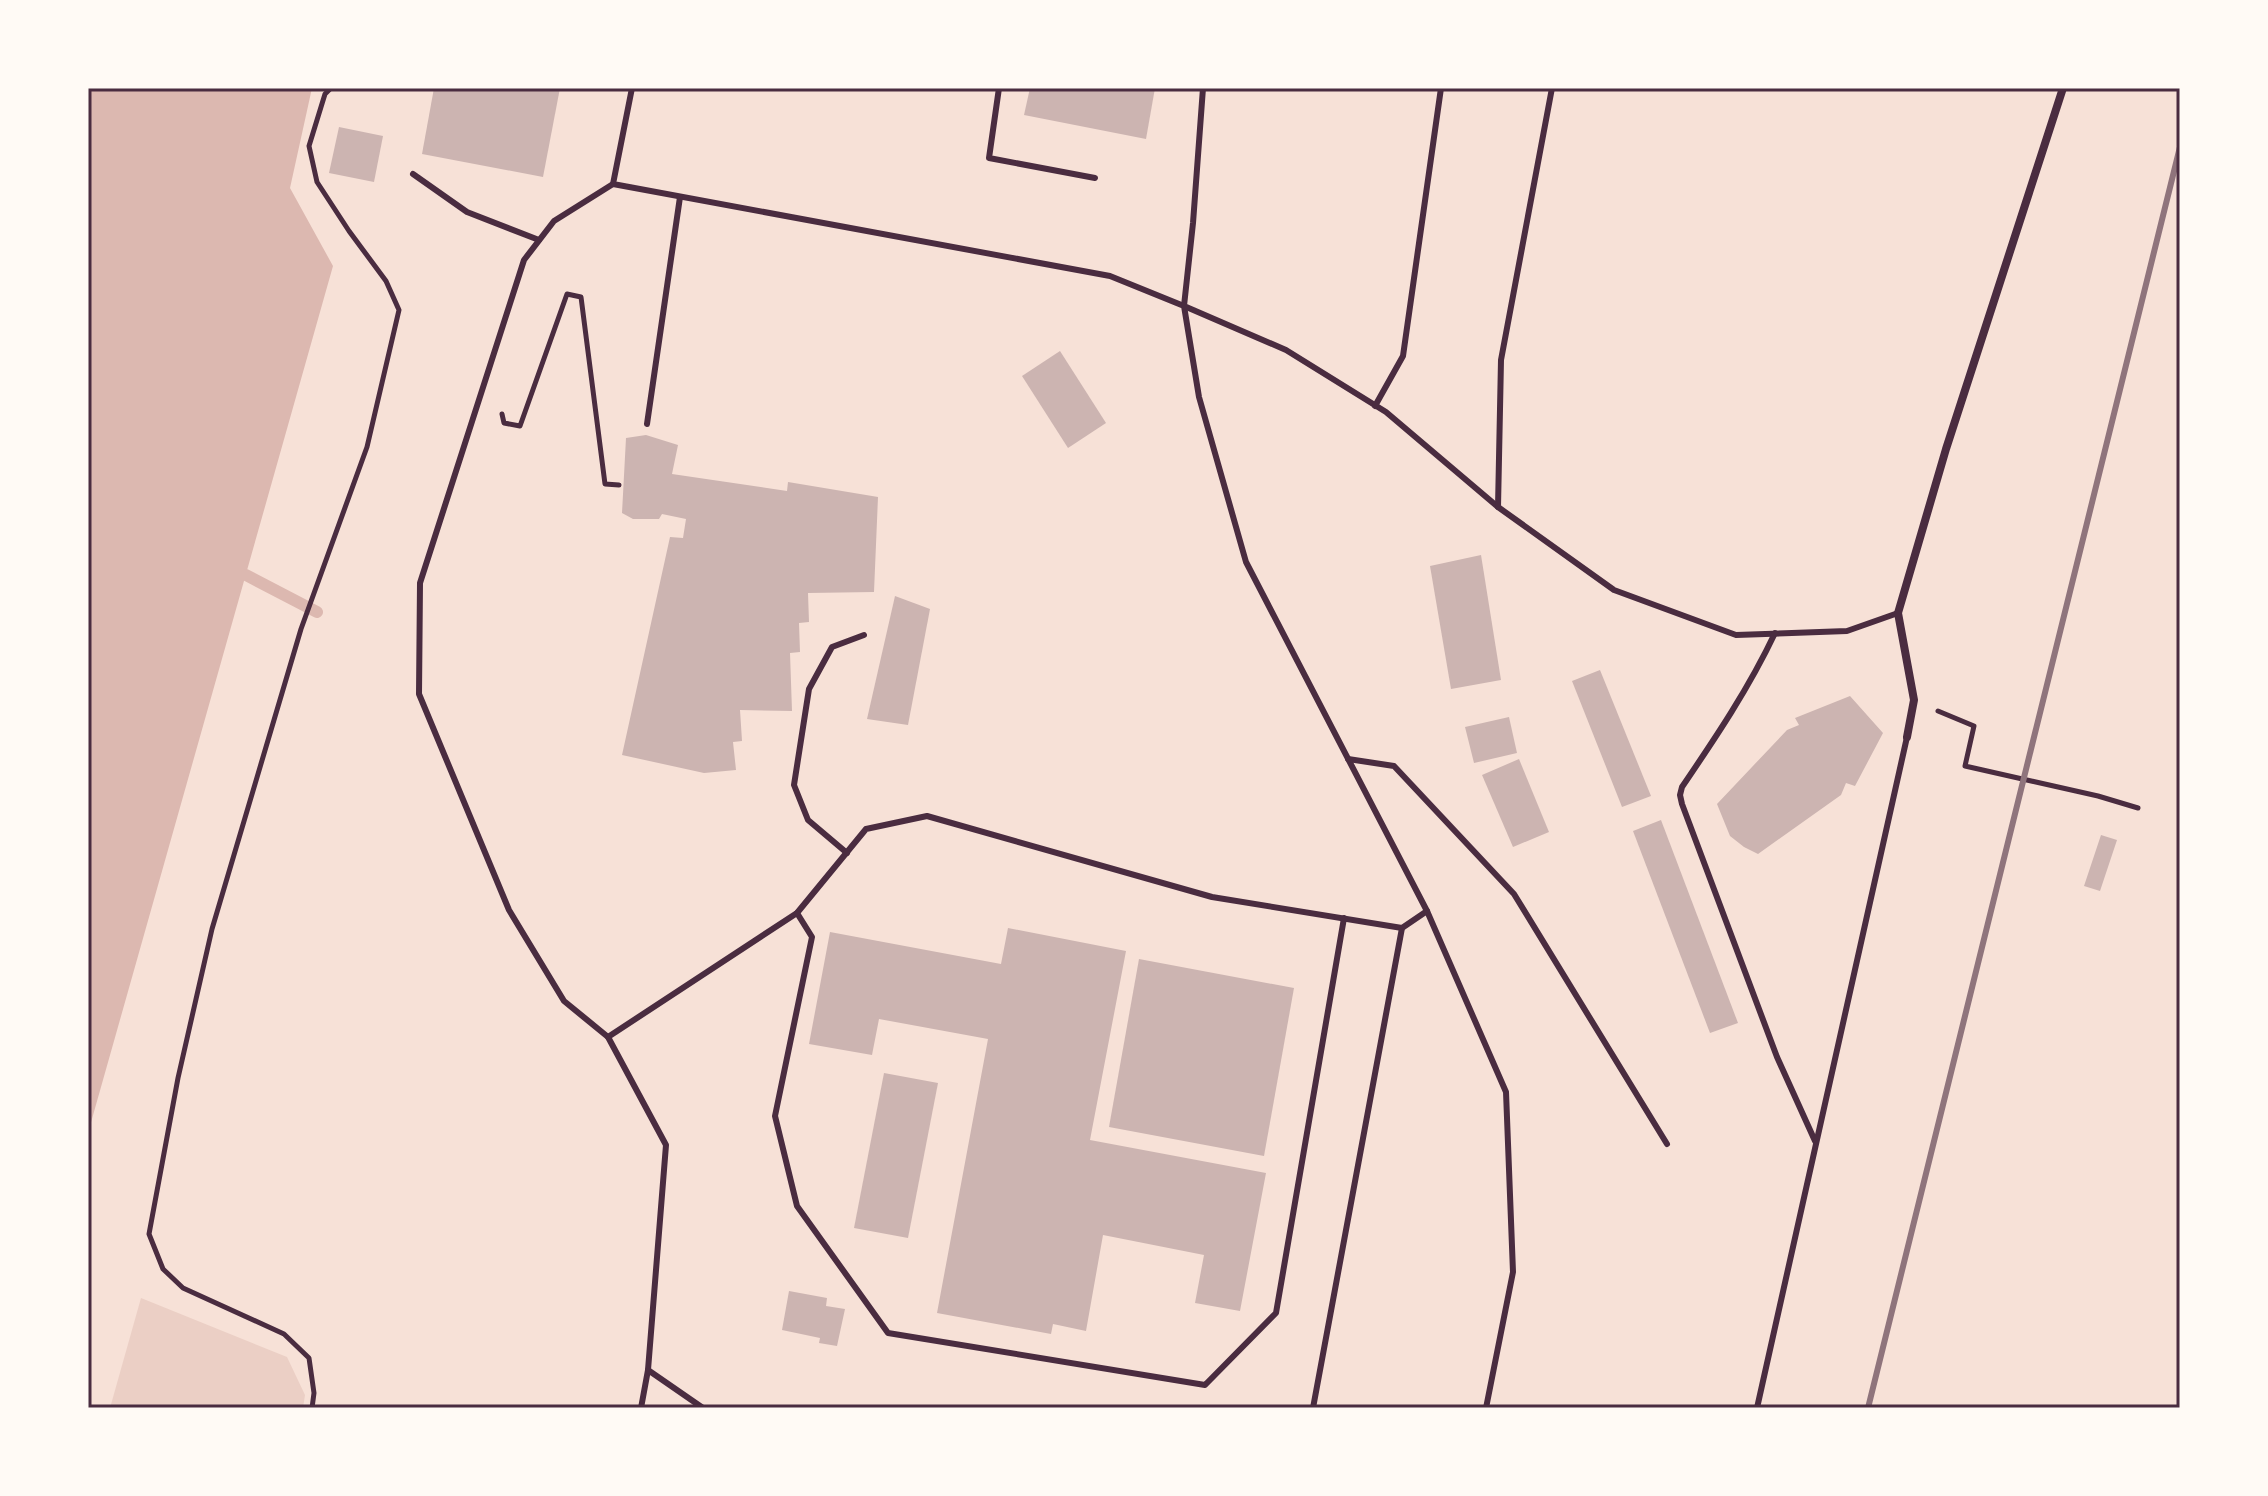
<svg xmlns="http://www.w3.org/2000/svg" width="2268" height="1496" viewBox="0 0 2268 1496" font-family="'Space Grotesk',sans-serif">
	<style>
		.green { fill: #ebcfc5 }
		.water { fill: #dcb8b0 }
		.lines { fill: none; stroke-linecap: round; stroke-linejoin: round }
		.stream { stroke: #dcb8b0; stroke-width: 12 }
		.building { fill: #ccb4b1 }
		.path { stroke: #4a2c40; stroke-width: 5 }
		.service { stroke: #4a2c40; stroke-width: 6 }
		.minor { stroke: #4a2c40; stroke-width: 8 }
		.rail { stroke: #8f747c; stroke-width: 6 }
		.neatline { fill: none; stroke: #4a2c40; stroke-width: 3 }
	</style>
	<rect width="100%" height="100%" fill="#f7e1d7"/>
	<polygon class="green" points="141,1298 287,1357 305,1395 303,1408 110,1408"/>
	<polygon class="water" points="88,88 312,88 290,188 333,266 88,1133"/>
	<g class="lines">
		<polyline class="stream" points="246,575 317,612"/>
	</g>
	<g class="building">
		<polygon points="434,88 560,88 543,177 422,154"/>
		<polygon points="1030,88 1155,88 1146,139 1024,115"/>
		<polygon points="339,127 383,136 374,182 329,173"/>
		<polygon points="1060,351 1106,423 1068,448 1022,376"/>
		<polygon points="646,435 678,445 672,474 787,491 788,482 878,497 874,592 808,593 809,622 799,623 800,652 790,653 792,711 740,710 742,741 733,742 736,770 704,773 622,755 670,537 683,538 686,519 662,514 659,519 633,519 622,513 626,438"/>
		<polygon points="1481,555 1501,680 1451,689 1430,566"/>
		<polygon points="895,596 930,609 908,725 867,719"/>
		<polygon points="1600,670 1651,796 1622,807 1572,681"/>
		<polygon points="1850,696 1883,733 1855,786 1846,783 1841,795 1758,854 1744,847 1730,836 1717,804 1787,730 1799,725 1795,718"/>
		<polygon points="1509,717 1517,753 1474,763 1465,727"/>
		<polygon points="1519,759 1549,832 1513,847 1482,775"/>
		<polygon points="1661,820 1738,1023 1710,1033 1633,831"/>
		<polygon points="2101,835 2117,840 2100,891 2084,886"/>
		<polygon points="1008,928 1126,951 1090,1140 1266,1173 1240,1311 1195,1303 1204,1255 1103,1235 1086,1331 1053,1324 1051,1334 937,1313 988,1039 879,1019 872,1055 809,1044 830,932 1001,964"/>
		<polygon points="1139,959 1294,988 1264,1156 1109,1127"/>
		<polygon points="884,1073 938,1083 908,1238 854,1228"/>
		<polygon points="789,1291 827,1298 826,1306 845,1309 837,1346 819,1343 820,1338 782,1330"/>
	</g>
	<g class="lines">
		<g class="path">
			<polyline points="502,414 504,423 520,426 567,294 581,297 605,484 619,485"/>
			<polyline points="1938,711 1974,726 1965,766 2098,796 2138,808"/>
			<polyline points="312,1408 314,1393 309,1358 284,1334 183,1288 163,1269 149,1234 178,1078 212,929 301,629 367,447 399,310 386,281 349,231 317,182 309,146 325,94 331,88"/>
		</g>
		<g class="service">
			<polyline points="632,88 613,184 1110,276 1184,306 1199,397 1246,562 1427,911 1506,1092 1513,1272 1486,1408"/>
			<polyline points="999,88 989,158 1095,178"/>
			<polyline points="1203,88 1193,223 1184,306 1286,350 1386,412 1498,507 1614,590 1736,635 1847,631 1898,613"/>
			<polyline points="413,174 467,212 539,240"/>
			<polyline points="1375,406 1403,356 1441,88"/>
			<polyline points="647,424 680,197"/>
			<polyline points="1498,507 1501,360 1552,88"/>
			<path d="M1775,633c-26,55 -59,104 -93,154l-2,8 2,9 95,253 38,84"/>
			<polyline points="1348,759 1394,766 1514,894 1667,1144"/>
			<polyline points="847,853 808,820 794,785 809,689 832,647 864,635"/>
			<polyline points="797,913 812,937 775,1116 797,1206 888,1333 1205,1385 1276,1313 1344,918"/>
			<polyline points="608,1037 564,1001 509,910 419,694 420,583 524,260 554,221 613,184"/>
			<polyline points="641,1408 648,1370"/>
			<polyline points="703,1408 648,1370 666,1145 608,1037 797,913 866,829 927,816 1212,897 1402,928"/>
			<polyline points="1313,1408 1402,928 1427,911"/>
			<polyline points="1757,1408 1907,737"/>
		</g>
		<polyline class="minor" points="1907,737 1914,700 1898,613 1946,449 2063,88"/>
		<polyline class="rail" points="1868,1408 2180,147"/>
	</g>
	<rect width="2268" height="1496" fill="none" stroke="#fffaf5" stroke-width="180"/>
	<rect x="90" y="90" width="2088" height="1316" class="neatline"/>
</svg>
